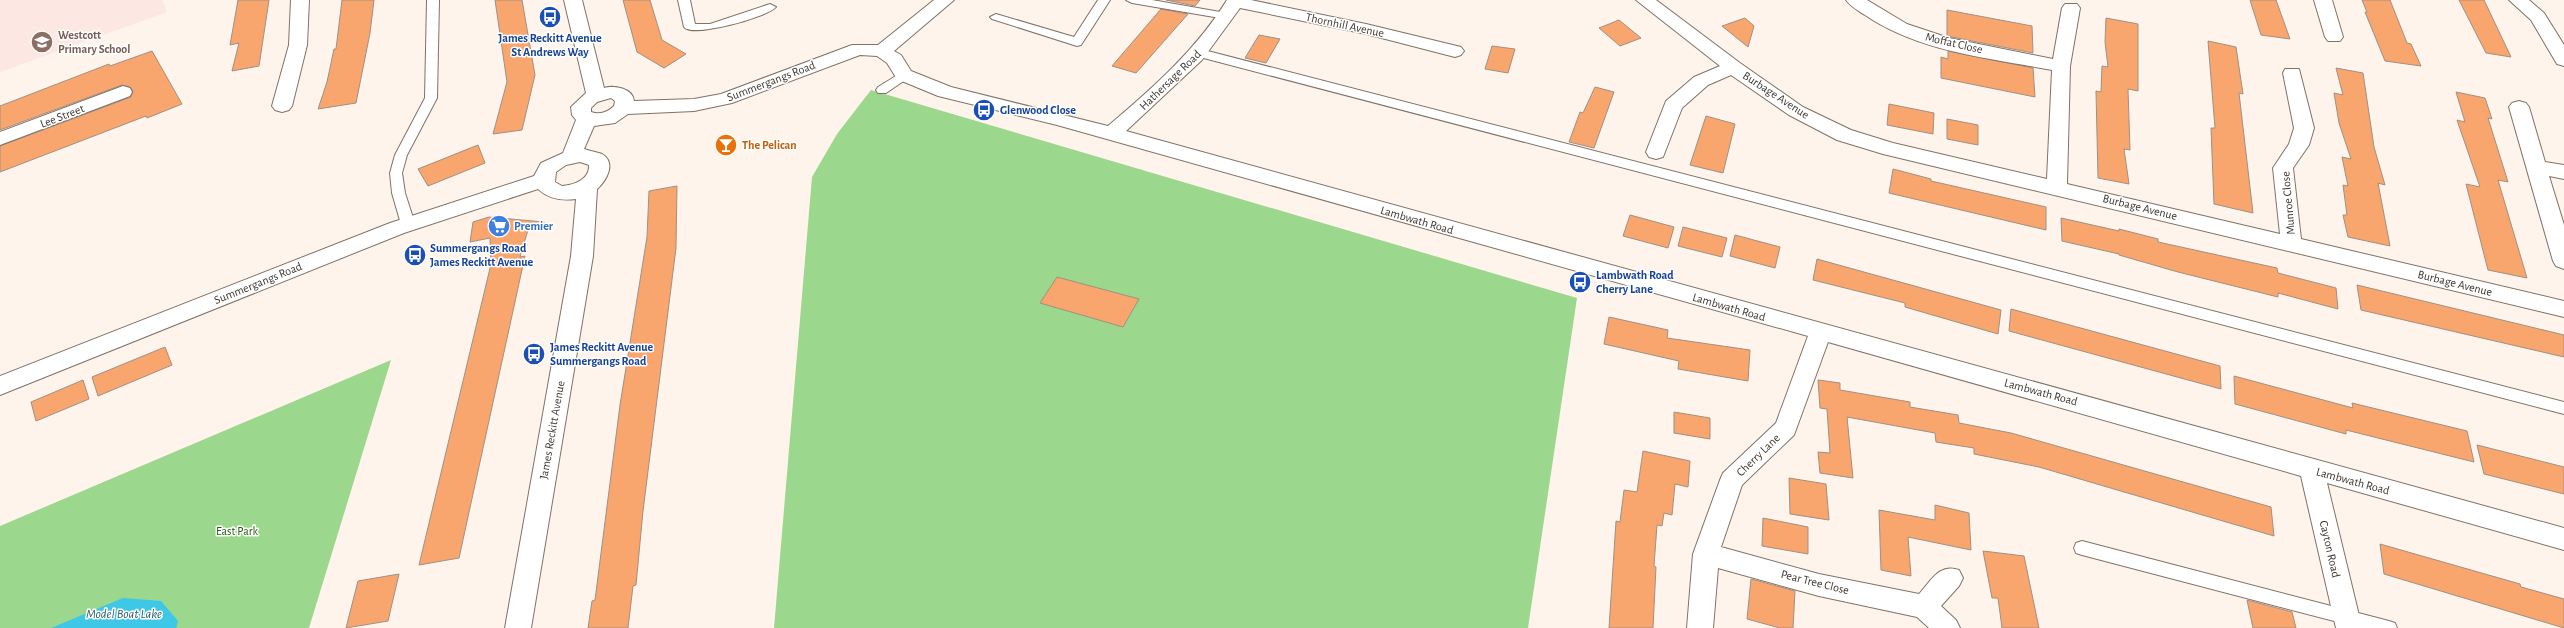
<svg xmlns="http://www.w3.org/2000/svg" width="2564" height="628" viewBox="0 0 2564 628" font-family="'Alegreya Sans',sans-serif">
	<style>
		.education { fill: #fce7e2 }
		.green { fill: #9bd78d }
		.water { fill: #3ec7e6 }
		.building { fill: #f8a56e; stroke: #a19084 }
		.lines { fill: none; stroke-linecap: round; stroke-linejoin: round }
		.service-casing { stroke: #807265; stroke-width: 2 }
		.minor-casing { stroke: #807265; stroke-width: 2 }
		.service { fill: #fff; fill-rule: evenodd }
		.minor { fill: #fff; fill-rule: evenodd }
		.labels { text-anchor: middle; stroke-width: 3; stroke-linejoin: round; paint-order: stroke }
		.street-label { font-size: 12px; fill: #3d3630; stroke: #fff }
		.education-label { font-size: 12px; font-weight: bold; fill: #785e54; stroke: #fff; text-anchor: start }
		.transit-label { font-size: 12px; font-weight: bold; fill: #164399; stroke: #fff; text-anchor: start }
		.food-label { font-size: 12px; font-weight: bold; fill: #c56008; stroke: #fff; text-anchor: start }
		.shop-label { font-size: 12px; font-weight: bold; fill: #366cbe; stroke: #fff; text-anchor: start }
		.park-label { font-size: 12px; fill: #235c11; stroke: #fff }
		.water-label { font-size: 13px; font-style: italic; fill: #285e6c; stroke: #fff }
	</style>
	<rect width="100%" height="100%" fill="#fef4eb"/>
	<polygon class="education" points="0,0 162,0 167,12 0,72"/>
	<g class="green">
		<polygon points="871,90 1577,298 1528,628 774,628 812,177 837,134"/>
		<polygon points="391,360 309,628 0,628 0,526"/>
	</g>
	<polygon class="water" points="123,598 161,601 178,621 176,628 51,628"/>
	<g class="building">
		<polygon points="238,0 269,0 259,66 232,71 239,43 230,45"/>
		<polygon points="342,0 374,0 370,33 356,103 318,109 327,82 334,49 336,49"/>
		<polygon points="495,0 522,0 535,75 522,130 493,134 507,82"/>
		<polygon points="623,0 650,0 662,40 686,54 664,68 637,52"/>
		<polygon points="1166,0 1200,0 1195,6"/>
		<polygon points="2250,0 2276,0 2290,39 2261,35"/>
		<polygon points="2362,0 2390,0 2407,43 2411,44 2421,66 2385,61 2365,12 2367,12"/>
		<polygon points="2459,0 2484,0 2511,57 2486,53"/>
		<polygon points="1161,9 1188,14 1136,73 1112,66"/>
		<polygon points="1947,10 2032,26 2033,53 1947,36"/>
		<polygon points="1745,18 1754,26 1748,47 1722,26"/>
		<polygon points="2106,18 2138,24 2138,91 2128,89 2130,150 2124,149 2129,184 2098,178 2096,91 2101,92 2102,66 2108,67 2105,42"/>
		<polygon points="1619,20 1641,38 1620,46 1599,28"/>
		<polygon points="1259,35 1280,39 1266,63 1245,58"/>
		<polygon points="2208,41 2236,47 2243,94 2239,93 2253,213 2214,204 2211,128 2215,128"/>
		<polygon points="1492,46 1515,49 1508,73 1485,69"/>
		<polygon points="152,51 182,104 147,118 146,116 0,172 0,146 131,97 133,91 130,87 122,85 0,130 0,106 109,64 110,66"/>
		<polygon points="1948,51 2033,68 2035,97 1941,78 1941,57 1948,59"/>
		<polygon points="2336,68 2363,73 2374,147 2385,185 2378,183 2390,246 2348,237 2343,215 2347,215 2343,185 2348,186 2342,157 2351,159 2339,123 2334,93 2343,95"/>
		<polygon points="1595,87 1614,92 1594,148 1569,142 1580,112 1583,113"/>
		<polygon points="2456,92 2485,98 2492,119 2488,118 2508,182 2498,180 2527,278 2488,270 2466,184 2480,187 2457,120 2465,122"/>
		<polygon points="1889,104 1934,113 1933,134 1887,125"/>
		<polygon points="1706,116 1735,124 1723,173 1690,165"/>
		<polygon points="1947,119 1978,125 1978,145 1947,139"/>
		<polygon points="478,145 485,163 428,186 418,169"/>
		<polygon points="1893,169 1931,179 1931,181 2046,207 2046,230 1889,193"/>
		<polygon points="677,186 676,248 643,511 636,585 633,586 628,628 588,628 592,601 595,600 620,405 647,237 649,191"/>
		<polygon points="1630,215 1674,227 1668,248 1623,236"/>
		<polygon points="489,217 544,222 544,227 528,230 520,257 525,256 459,558 419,565 491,264 490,238 470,242 473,222"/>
		<polygon points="2061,218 2119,231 2119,229 2158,239 2158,242 2277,268 2278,273 2336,288 2338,309 2278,293 2278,297 2178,272 2119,255 2119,254 2062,241"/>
		<polygon points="1683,227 1727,238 1722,257 1678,246"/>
		<polygon points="1735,235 1780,247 1775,268 1730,256"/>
		<polygon points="1817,259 2001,310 1998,334 1905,307 1905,303 1813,280"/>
		<polygon points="1057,277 1139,299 1123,327 1040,303"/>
		<polygon points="2357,285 2564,335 2564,357 2361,310"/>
		<polygon points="2011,309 2220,366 2221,389 2009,331"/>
		<polygon points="1609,317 1668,330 1667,338 1750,350 1748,381 1678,369 1679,361 1604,344"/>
		<polygon points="165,347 172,365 98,396 92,377"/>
		<polygon points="2234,376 2353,408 2352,403 2467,431 2474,462 2346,430 2346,434 2235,404"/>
		<polygon points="83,380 89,399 36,421 31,402"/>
		<polygon points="1818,380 1840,383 1840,390 1910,402 1910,407 1958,415 1959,423 2011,433 2271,507 2274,536 2039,467 1974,454 1974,448 1936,442 1935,433 1847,417 1853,478 1820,473 1818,452 1830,453 1827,409 1820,408"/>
		<polygon points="1674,412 1710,418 1710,439 1674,433"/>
		<polygon points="2477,445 2564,467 2564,494 2484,474"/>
		<polygon points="1643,451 1690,461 1688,487 1675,484 1672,515 1664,513 1662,526 1657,525 1654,566 1656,567 1653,628 1609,628 1616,521 1620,522 1624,490 1637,492"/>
		<polygon points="1789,478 1826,484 1829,520 1790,514"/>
		<polygon points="1935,505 1969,513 1971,550 1908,537 1911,576 1881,570 1879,510 1935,520"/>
		<polygon points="1763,518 1808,527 1808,554 1762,546"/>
		<polygon points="2380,544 2520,584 2521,587 2564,599 2564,628 2384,574"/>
		<polygon points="1983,551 2024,556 2039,628 2002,628 1998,598 1992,598"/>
		<polygon points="399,574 388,621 346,628 358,581"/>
		<polygon points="1751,579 1795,591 1793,628 1780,628 1747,619"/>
		<polygon points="2247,600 2292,612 2296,628 2253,628"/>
	</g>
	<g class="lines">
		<g class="service-casing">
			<g id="service">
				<polygon points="427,0 439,0 437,98 407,155 402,173 405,193 415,224 408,229 401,224 392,193 390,173 395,155 425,98"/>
				<path d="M678,0h12l5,24h15l60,-20 6,3c-8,10 -83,31 -92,20z"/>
				<polygon points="1098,0 1110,0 1081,45 1077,46 992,19 990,17 996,14 1074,37"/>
				<polygon points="1126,0 1152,0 1226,13 1232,16 1226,19 1132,3"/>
				<polygon points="1200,49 2564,402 2564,414 1196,56 1196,50"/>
				<polygon points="904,71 910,75 908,78 886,93 878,93 876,90 878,87"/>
				<polygon points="2082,541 2389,621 2395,623 2397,628 2361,628 2082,555 2076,553 2074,548 2076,543"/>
			</g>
		</g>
		<g class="minor-casing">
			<g id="minor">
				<polygon points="291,0 309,0 307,45 292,106 289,110 282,112 275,110 272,106 289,45"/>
				<path d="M564,0h18l22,88c10,-3 29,0 30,13l60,-2 27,-5 131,-49h26l56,-45h20l-60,51 7,4 10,16 40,16 157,39c45,-38 88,-76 119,-126h24l115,24 95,23 3,4 -3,4 -6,2 -89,-23 -126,-26 -38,52 -76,71 1438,397v22l-237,-67 35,145h-26l-35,-152 -473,-134 -34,93 -52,50 -21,62 98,27 100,20c12,-13 20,-31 40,-24l4,8 -4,8 -18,20 15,14 4,8h-31l-12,-11 -98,-21 -101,-28 -5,60h-26l6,-74 27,-74 3,-7 53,-50 32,-87 -751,-211 -119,-29 -41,-17 -10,-16 -10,-7 -17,-1 -128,48 -38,8 -66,3 -13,9 -21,3 -10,23c5,2 13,3 18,5 15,9 4,27 -5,35l-4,67 -62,372h-26l66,-372 5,-57c-15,2 -27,0 -38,-10l-134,44 -404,162v-19l390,-153 144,-47 7,-13 22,-10 13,-33 -4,-5 -1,-8 15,-14zM611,98l4,3 -1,5c-6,6 -14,9 -23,6v-4l6,-6zM580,162l9,3c1,14 -14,20 -27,21l-7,-4 1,-10 10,-7z"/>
				<path d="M1636,0h20l84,63 63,44 48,23 42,13 154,36 5,-109c-63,-12 -133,-18 -187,-55 -6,-4 -14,-8 -19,-15h21l40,24 42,14 104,21 9,-51 3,-4h12l3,4 -10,58 -3,118 213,50 -7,-66 16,-24 5,-16 -11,-55 2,-4h14l15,59 -5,17 -16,23 8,71 263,62v16l-681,-163 -46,-14 -48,-25 -58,-40 -23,10 -26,23 -19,49 -7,2 -7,-2 -3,-5 20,-51 28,-24 26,-11z"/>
				<polygon points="2314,0 2332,0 2343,37 2340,41 2328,41 2325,37"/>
				<polygon points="2509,0 2529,0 2544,13 2564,45 2564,66 2557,64 2531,20"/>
				<polygon points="123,86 130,88 132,92 130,96 0,145 0,132"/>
				<polygon points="2519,101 2526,103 2529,107 2545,162 2564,165 2564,179 2549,176 2564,225 2564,269 2556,266 2553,261 2509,107 2512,103"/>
			</g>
		</g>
		<use href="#service" class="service"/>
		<use href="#minor" class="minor"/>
	</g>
	<defs>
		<g id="bus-disc" transform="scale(1.15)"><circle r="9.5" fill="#1a4fb4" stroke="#fff"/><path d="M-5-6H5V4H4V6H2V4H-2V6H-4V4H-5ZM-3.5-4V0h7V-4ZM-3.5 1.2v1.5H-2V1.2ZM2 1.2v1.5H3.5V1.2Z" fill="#fff"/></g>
		<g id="school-disc" transform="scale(1.15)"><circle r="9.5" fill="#8d6e63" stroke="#fff"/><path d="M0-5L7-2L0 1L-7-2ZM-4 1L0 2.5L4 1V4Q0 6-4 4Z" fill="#fff"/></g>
		<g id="bar-disc" transform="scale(1.15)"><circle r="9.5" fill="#e8710a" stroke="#fff"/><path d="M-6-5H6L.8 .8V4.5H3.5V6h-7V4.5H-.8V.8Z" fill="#fff"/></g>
		<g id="supermarket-disc" transform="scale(1.15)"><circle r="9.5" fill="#3f7fe0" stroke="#fff"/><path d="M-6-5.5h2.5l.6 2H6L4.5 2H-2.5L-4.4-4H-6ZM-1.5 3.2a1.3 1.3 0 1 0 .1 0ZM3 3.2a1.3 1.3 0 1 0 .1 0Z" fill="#fff"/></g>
	</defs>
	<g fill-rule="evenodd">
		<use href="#bus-disc" x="550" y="17"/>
		<use href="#school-disc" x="42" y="42"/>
		<use href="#bus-disc" x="984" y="110"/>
		<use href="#bar-disc" x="726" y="145"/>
		<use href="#supermarket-disc" x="499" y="226"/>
		<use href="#bus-disc" x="415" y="255"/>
		<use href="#bus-disc" x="1580" y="282"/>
		<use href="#bus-disc" x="534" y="354"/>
	</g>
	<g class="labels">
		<g class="street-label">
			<text transform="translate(1345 25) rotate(12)" y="4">Thornhill Avenue</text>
			<text transform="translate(1954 43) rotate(13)" y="4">Moffat Close</text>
			<text transform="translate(1170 80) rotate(-44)" y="4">Hathersage Road</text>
			<text transform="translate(771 81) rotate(-21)" y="4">Summergangs Road</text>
			<text transform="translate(1776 95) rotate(33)" y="4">Burbage Avenue</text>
			<text transform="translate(62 116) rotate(-21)" y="4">Lee Street</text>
			<text transform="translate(2288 203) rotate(-95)" y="4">Munroe Close</text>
			<text transform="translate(2140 207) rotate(14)" y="4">Burbage Avenue</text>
			<text transform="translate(1417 220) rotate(16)" y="4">Lambwath Road</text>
			<text transform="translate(258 283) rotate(-22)" y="4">Summergangs Road</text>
			<text transform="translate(2455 283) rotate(14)" y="4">Burbage Avenue</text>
			<text transform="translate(1729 307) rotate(16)" y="4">Lambwath Road</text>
			<text transform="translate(2041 392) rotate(15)" y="4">Lambwath Road</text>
			<text transform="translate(552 430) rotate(-80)" y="4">James Reckitt Avenue</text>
			<text transform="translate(1758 455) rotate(-44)" y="4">Cherry Lane</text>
			<text transform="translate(2353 481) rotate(15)" y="4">Lambwath Road</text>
			<text transform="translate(2330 549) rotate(77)" y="4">Cayton Road</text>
			<text transform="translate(1815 582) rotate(14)" y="4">Pear Tree Close</text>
		</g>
		<g class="education-label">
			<text x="58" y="39">Westcott<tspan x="58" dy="14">Primary School</tspan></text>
		</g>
		<g class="transit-label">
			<text x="550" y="42" text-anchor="middle">James Reckitt Avenue<tspan x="550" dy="14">St Andrews Way</tspan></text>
			<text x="1000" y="114">Glenwood Close</text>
			<text x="430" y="252">Summergangs Road<tspan x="430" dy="14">James Reckitt Avenue</tspan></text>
			<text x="1596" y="279">Lambwath Road<tspan x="1596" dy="14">Cherry Lane</tspan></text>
			<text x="550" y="351">James Reckitt Avenue<tspan x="550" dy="14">Summergangs Road</tspan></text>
		</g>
		<g class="food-label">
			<text x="742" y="149">The Pelican</text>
		</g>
		<g class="shop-label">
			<text x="514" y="230">Premier</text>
		</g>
		<g class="park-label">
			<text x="237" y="535">East Park</text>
		</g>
		<g class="water-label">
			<text x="124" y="618">Model Boat Lake</text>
		</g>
	</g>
</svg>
